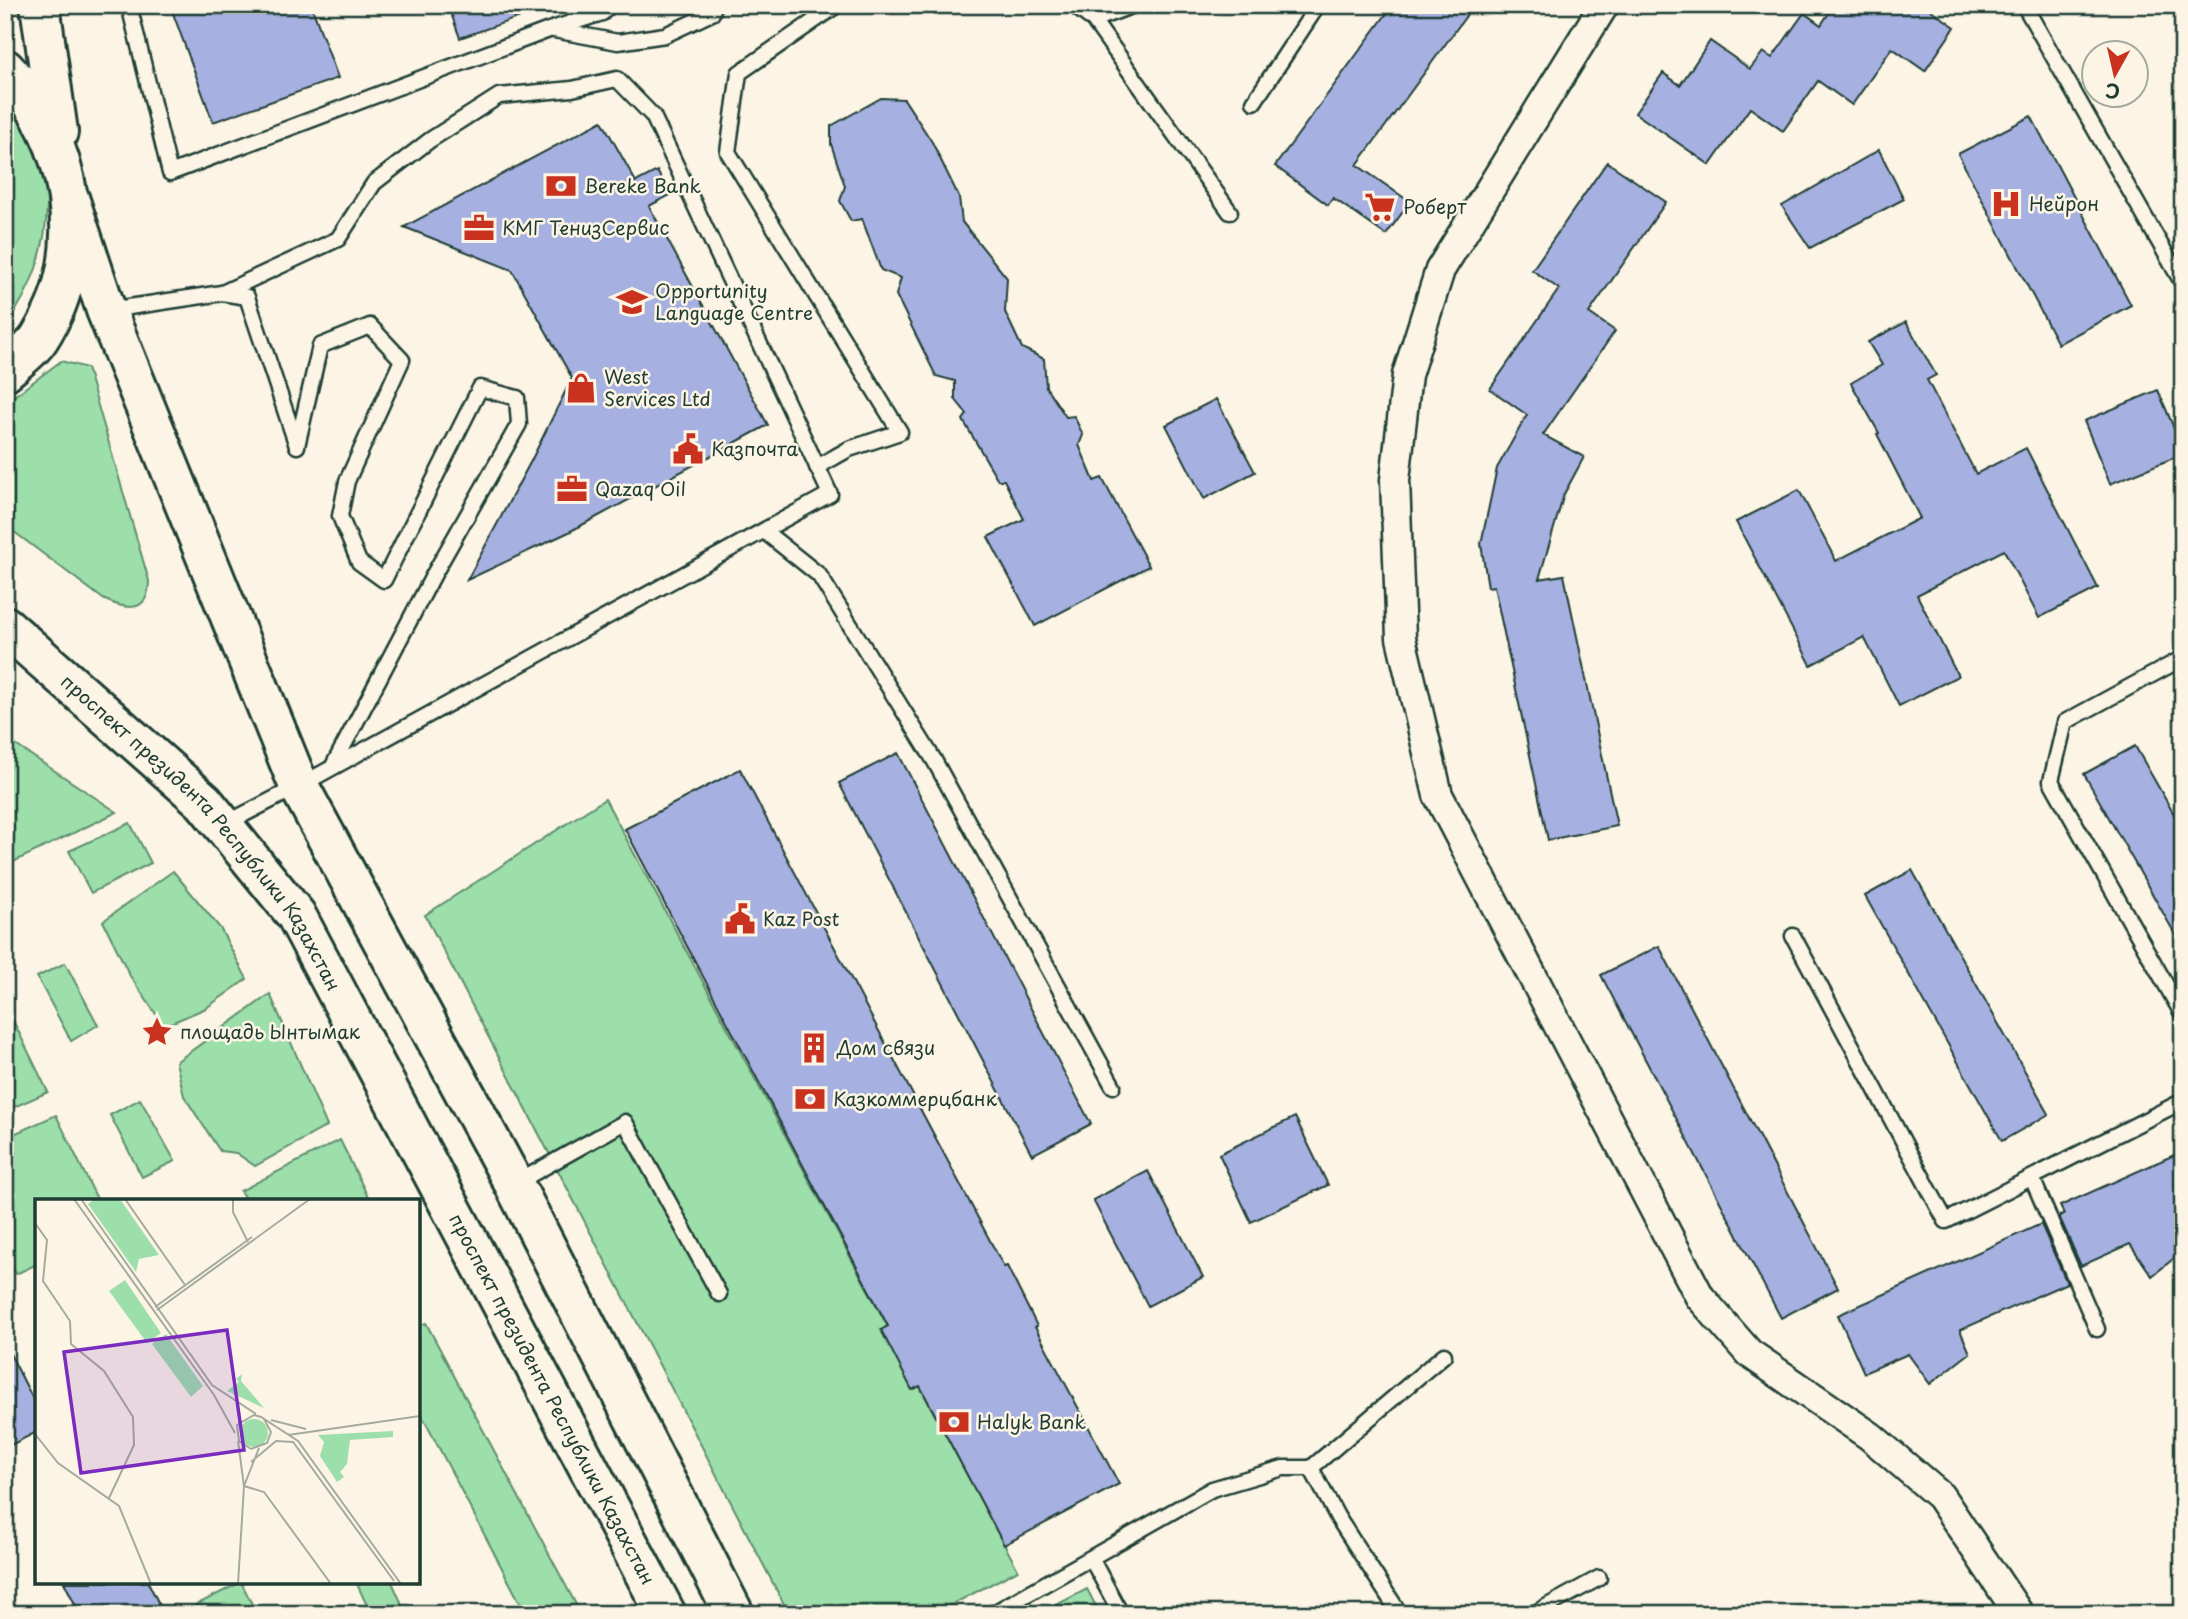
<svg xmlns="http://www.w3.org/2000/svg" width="2188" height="1619" viewBox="0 0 2188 1619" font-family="'Playpen Sans',sans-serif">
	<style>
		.green { fill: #9ddfaa; stroke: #5e8e6f; stroke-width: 2 }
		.building { fill: #a7b1e1; stroke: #1f3d34; stroke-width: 2 }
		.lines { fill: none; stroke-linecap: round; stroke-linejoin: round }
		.service-casing { stroke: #1f3d34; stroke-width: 19 }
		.minor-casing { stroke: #1f3d34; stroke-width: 33 }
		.secondary-casing { stroke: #1f3d34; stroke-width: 44 }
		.service { stroke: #fcf5e5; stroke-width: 14 }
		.minor { stroke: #fcf5e5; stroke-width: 28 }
		.secondary { stroke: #fcf5e5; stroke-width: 38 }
		.labels { text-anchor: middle; stroke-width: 5; stroke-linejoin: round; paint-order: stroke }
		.poi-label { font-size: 19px; fill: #1f3d34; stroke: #fcf5e5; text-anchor: start }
		.street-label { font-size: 19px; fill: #1f3d34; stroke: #fcf5e5 }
		.inset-road { fill: none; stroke: #a4ab9e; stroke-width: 2 }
		.view { fill: #7b2cbf; fill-opacity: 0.15; stroke: #7b2cbf; stroke-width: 3.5 }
		.inset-edge { fill: none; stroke: #1f3d34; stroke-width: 3.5 }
	</style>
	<rect width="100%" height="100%" fill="#fcf5e5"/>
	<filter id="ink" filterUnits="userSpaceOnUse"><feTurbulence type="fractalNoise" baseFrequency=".0143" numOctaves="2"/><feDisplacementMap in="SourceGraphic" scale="14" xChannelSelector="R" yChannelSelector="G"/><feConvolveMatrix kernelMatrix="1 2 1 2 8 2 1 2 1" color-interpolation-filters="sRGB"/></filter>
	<g filter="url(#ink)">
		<g class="green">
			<path d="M5,82c13,28 29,56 39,85 4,11 4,26 3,38 -1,46 -15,84 -42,122z"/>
			<path d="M61,361l26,7 62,213c0,33 -23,29 -46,18l-98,-74v-122z"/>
			<polygon points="5,738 117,812 5,866"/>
			<polygon points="605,799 1018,1570 934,1614 789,1614 425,915"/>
			<polygon points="130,823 151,863 91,893 69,851"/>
			<polygon points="173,871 220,928 247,979 206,1008 164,1026 130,976 103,921"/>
			<polygon points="65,963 98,1025 71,1041 37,977"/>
			<polygon points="270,994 327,1126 255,1166 236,1153 220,1151 184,1096 176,1062"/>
			<polygon points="5,1004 48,1092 5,1111"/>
			<polygon points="140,1099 175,1161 142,1177 110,1115"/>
			<polygon points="56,1115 98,1201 37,1201 37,1264 16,1274 5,1252 5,1138"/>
			<polygon points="340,1140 370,1201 247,1201 240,1191"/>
			<polygon points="426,1323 581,1614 526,1614 418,1408 418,1326"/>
			<polygon points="241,1582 257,1614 198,1614 194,1606"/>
			<polygon points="356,1582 392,1582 406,1613 371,1614"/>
			<polygon points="1087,1589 1100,1614 1039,1614"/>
		</g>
		<g class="building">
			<polygon points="170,5 311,5 338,78 213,122"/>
			<polygon points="448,5 542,5 543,9 460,38"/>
			<polygon points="1393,5 1474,5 1357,165 1410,202 1386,235 1333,198 1328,205 1275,166"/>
			<polygon points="1834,5 1924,5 1955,27 1925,71 1892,48 1852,105 1818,81 1783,131 1750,108 1710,165 1635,113 1663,73 1680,85 1710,41 1750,69 1763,52 1772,58 1804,13 1821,25"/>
			<polygon points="881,98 904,99 932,142 959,197 962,222 1007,278 1005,312 1022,348 1044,359 1046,387 1066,417 1074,416 1083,435 1079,445 1094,481 1102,478 1149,566 1035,626 988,537 1024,519 1004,480 998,480 963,420 967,414 955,399 955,381 936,376 896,295 901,278 881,270 862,219 851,221 840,201 845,186 831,144 831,126"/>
			<polygon points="2031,116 2131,305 2058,344 1958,154"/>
			<polygon points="602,121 636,182 657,171 670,195 649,206 768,425 569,532 467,580 531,461 572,378 512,270 404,227"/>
			<polygon points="1879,150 1904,199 1810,248 1782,206"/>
			<polygon points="1607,162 1666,202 1589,313 1615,331 1543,435 1584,457 1564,494 1539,579 1564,575 1617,826 1548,840 1494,586 1488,587 1481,544 1497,468 1527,415 1490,389 1559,289 1532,270"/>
			<polygon points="1906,322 1936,375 1927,380 1976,474 2026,448 2098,588 2039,618 2004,550 1917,595 1958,676 1899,706 1864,637 1811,665 1736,522 1799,490 1836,561 1920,518 1877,434 1879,433 1851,383 1882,365 1868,342"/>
			<polygon points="2158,390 2183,450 2183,454 2110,484 2084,421"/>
			<polygon points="1216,399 1255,472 1204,499 1166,425"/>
			<polygon points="2135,746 2183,830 2183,948 2084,774"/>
			<polygon points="898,753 1091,1124 1032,1155 839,783"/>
			<polygon points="740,769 1004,1267 1007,1266 1037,1326 1035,1327 1119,1484 1004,1545 920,1386 912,1390 881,1330 888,1326 625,829"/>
			<polygon points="1912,870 2049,1114 2002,1141 1865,896"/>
			<polygon points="1659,946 1838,1288 1781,1318 1601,975"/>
			<polygon points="1295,1117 1328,1185 1251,1222 1219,1154"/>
			<polygon points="2183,1151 2183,1251 2152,1276 2130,1244 2081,1266 2059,1216 2064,1214 2060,1206"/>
			<polygon points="1148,1171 1203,1277 1148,1306 1093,1200"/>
			<polygon points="2041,1224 2067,1283 1960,1330 1970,1353 1930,1384 1908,1354 1864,1373 1838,1315"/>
			<polygon points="5,1344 37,1407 37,1432 5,1448"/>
			<polygon points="64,1582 148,1582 164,1614 80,1614"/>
		</g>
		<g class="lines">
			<g class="service-casing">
				<g id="service">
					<polyline points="129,5 170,173 549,30 602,13 610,5"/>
					<polyline points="1073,5 1093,20 1134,5"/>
					<polyline points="2024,5 2183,284"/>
					<polyline points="1093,20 1230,212"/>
					<polyline points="554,30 618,42 665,35 712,13 714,5"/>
					<polyline points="1254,102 1318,5"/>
					<polyline points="222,293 338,239 374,183 430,140 499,96 572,89 617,79 653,116 830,494 299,786 223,825"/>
					<polyline points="109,310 222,293 247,297 297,446 320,346 370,326 402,360 347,481 340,516 359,562 384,580 480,388 517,398 519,424 434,574 334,764"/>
					<polyline points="817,467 849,449 900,432 728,152 739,73 837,5"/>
					<polyline points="764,531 819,575 934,760 1113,1086"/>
					<polyline points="2183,658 2065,722 2051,781 2183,1015"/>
					<polyline points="1793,936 1946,1221 2183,1101"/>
					<polyline points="2032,1178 2097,1329"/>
					<polyline points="516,1183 625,1122 719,1294"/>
					<polyline points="1311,1468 1444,1355"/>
					<polyline points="1091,1558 1121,1614"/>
					<polyline points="992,1614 1212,1489 1283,1468 1311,1468 1338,1518 1400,1614"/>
					<polyline points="1533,1614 1599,1578"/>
				</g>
			</g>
			<g class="minor-casing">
				<polyline id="minor" points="1604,5 1440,270 1407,375 1395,480 1401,638 1438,795 1700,1297 1749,1353 1870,1436 1940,1496 2019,1614"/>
			</g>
			<g class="secondary-casing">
				<g id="secondary">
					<polyline points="40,5 58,132"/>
					<path d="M5,69c68,68 88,185 35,268 -8,13 -24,24 -35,34"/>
					<polyline points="69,198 106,310 299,786 514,1184 734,1614"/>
					<path id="s1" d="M5,626l199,176 92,113 370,699"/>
				</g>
			</g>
			<use href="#service" class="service"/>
			<use href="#minor" class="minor"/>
			<use href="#secondary" class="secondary"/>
		</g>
	</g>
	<defs>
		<g id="bank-bare" transform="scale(2.415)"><path d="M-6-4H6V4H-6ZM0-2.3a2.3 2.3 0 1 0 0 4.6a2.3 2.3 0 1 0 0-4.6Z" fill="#c8321e" stroke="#fcf5e5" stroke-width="2.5" paint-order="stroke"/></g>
		<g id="hospital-bare" transform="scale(2.415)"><path d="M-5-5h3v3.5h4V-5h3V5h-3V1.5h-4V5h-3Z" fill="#c8321e" stroke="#fcf5e5" stroke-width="2.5" paint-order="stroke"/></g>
		<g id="supermarket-bare" transform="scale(2.415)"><path d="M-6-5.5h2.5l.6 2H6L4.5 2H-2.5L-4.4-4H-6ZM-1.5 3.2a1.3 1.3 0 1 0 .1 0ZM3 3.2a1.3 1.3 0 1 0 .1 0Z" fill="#c8321e" stroke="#fcf5e5" stroke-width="2.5" paint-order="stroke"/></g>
		<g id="office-bare" transform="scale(2.415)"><path d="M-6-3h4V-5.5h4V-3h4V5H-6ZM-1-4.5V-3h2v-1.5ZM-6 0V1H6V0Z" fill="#c8321e" stroke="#fcf5e5" stroke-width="2.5" paint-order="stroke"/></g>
		<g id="school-bare" transform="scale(2.415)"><path d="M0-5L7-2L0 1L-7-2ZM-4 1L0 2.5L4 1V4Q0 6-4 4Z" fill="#c8321e" stroke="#fcf5e5" stroke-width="2.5" paint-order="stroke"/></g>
		<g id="shop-bare" transform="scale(2.415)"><path d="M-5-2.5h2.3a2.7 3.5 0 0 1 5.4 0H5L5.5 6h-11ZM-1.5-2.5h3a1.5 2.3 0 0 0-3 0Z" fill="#c8321e" stroke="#fcf5e5" stroke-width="2.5" paint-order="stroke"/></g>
		<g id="civic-bare" transform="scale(2.415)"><path d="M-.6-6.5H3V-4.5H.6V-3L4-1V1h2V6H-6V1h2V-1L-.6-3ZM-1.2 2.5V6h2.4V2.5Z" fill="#c8321e" stroke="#fcf5e5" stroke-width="2.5" paint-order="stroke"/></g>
		<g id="sight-bare" transform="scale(2.415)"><path d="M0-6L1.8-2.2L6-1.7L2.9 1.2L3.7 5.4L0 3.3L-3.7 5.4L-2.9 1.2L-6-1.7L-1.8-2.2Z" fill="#c8321e" stroke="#fcf5e5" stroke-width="2.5" paint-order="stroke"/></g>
		<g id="building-bare" transform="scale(2.415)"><path d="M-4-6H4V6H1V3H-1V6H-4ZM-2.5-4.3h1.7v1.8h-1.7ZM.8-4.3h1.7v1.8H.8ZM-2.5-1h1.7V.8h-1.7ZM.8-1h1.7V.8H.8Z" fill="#c8321e" stroke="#fcf5e5" stroke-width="2.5" paint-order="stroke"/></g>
	</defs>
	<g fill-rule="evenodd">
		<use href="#bank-bare" x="561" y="186"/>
		<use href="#hospital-bare" x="2006" y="204"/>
		<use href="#supermarket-bare" x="1380" y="207"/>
		<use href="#office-bare" x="479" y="228"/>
		<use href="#school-bare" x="632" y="302"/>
		<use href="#shop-bare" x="581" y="388"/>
		<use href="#civic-bare" x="688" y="449"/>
		<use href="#office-bare" x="572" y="489"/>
		<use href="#civic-bare" x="740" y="919"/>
		<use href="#sight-bare" x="157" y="1032"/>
		<use href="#building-bare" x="814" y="1048"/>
		<use href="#bank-bare" x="810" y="1099"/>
		<use href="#bank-bare" x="954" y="1422"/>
	</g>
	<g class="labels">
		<g class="poi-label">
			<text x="584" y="193">Bereke Bank</text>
			<text x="2029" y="211">Нейрон</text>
			<text x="1403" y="214">Роберт</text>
			<text x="502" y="235">КМГ ТенизСервис</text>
			<text x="655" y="298">Opportunity<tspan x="655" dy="22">Language Centre</tspan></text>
			<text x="604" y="384">West<tspan x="604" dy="22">Services Ltd</tspan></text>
			<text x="711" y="456">Казпочта</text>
			<text x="595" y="496">Qazaq Oil</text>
			<text x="763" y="926">Kaz Post</text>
			<text x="180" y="1039">площадь Ынтымак</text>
			<text x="837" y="1055">Дом связи</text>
			<text x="833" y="1106">Казкоммерцбанк</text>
			<text x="977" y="1429">Halyk Bank</text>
		</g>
		<g class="street-label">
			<text dy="7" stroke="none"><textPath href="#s1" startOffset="287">проспект президента Республики Казахстан</textPath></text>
			<text dy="7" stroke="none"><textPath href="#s1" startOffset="959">проспект президента Республики Казахстан</textPath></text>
		</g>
	</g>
	<g transform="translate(35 1199)">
		<rect width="385" height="385" fill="#fcf5e5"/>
		<path d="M60,0h25l39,56 -20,4 -3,13 -48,-68zM90,81l36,53 -14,10 -38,-52zM131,135l37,52 -12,11 -39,-53zM207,175l-1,7 23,27 -37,-17 12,-9 -3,-3zM205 234a14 14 0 1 1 28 0a14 14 0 1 1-28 0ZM358,232v6l-43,3 -3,24 -7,8 4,5 -7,5 -17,-26 4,-14 -6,-7z" fill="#9ddfaa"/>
		<path class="inset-road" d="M39,0l140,196 21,38M46,0l131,186 44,29M90,0l60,86M198,0v13l15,30M0,24l12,17 -4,41 27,40 1,23 33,27 29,46 1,28 -25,53M120,108l97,-70M122,111l153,-111M229,220l7,13 -4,11 -16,6 -12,-8 -2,-16 17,-10 7,2 37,24 103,143M236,221l35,9M0,235l23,29 61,43 32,78M253,236l132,-19M224,249l-15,38 20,6 67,92M216,263l25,-21 17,1 101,139M203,385l6,-98 -6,-45"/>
		<path class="view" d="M192,131l17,120 -163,23 -17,-121z"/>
		<rect width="385" height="385" class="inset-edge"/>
	</g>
	<rect width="2188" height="1619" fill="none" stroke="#fcf5e5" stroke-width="28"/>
	<rect x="14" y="14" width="2160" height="1591" fill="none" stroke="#1f3d34" stroke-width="2.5" filter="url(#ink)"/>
	<g transform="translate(2115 74) rotate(188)"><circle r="33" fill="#fcf5e5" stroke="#a4ab9e" stroke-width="2"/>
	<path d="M0-5L12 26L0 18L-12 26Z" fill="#c8321e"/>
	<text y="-10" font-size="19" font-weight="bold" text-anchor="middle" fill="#1f3d34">С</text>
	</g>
</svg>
